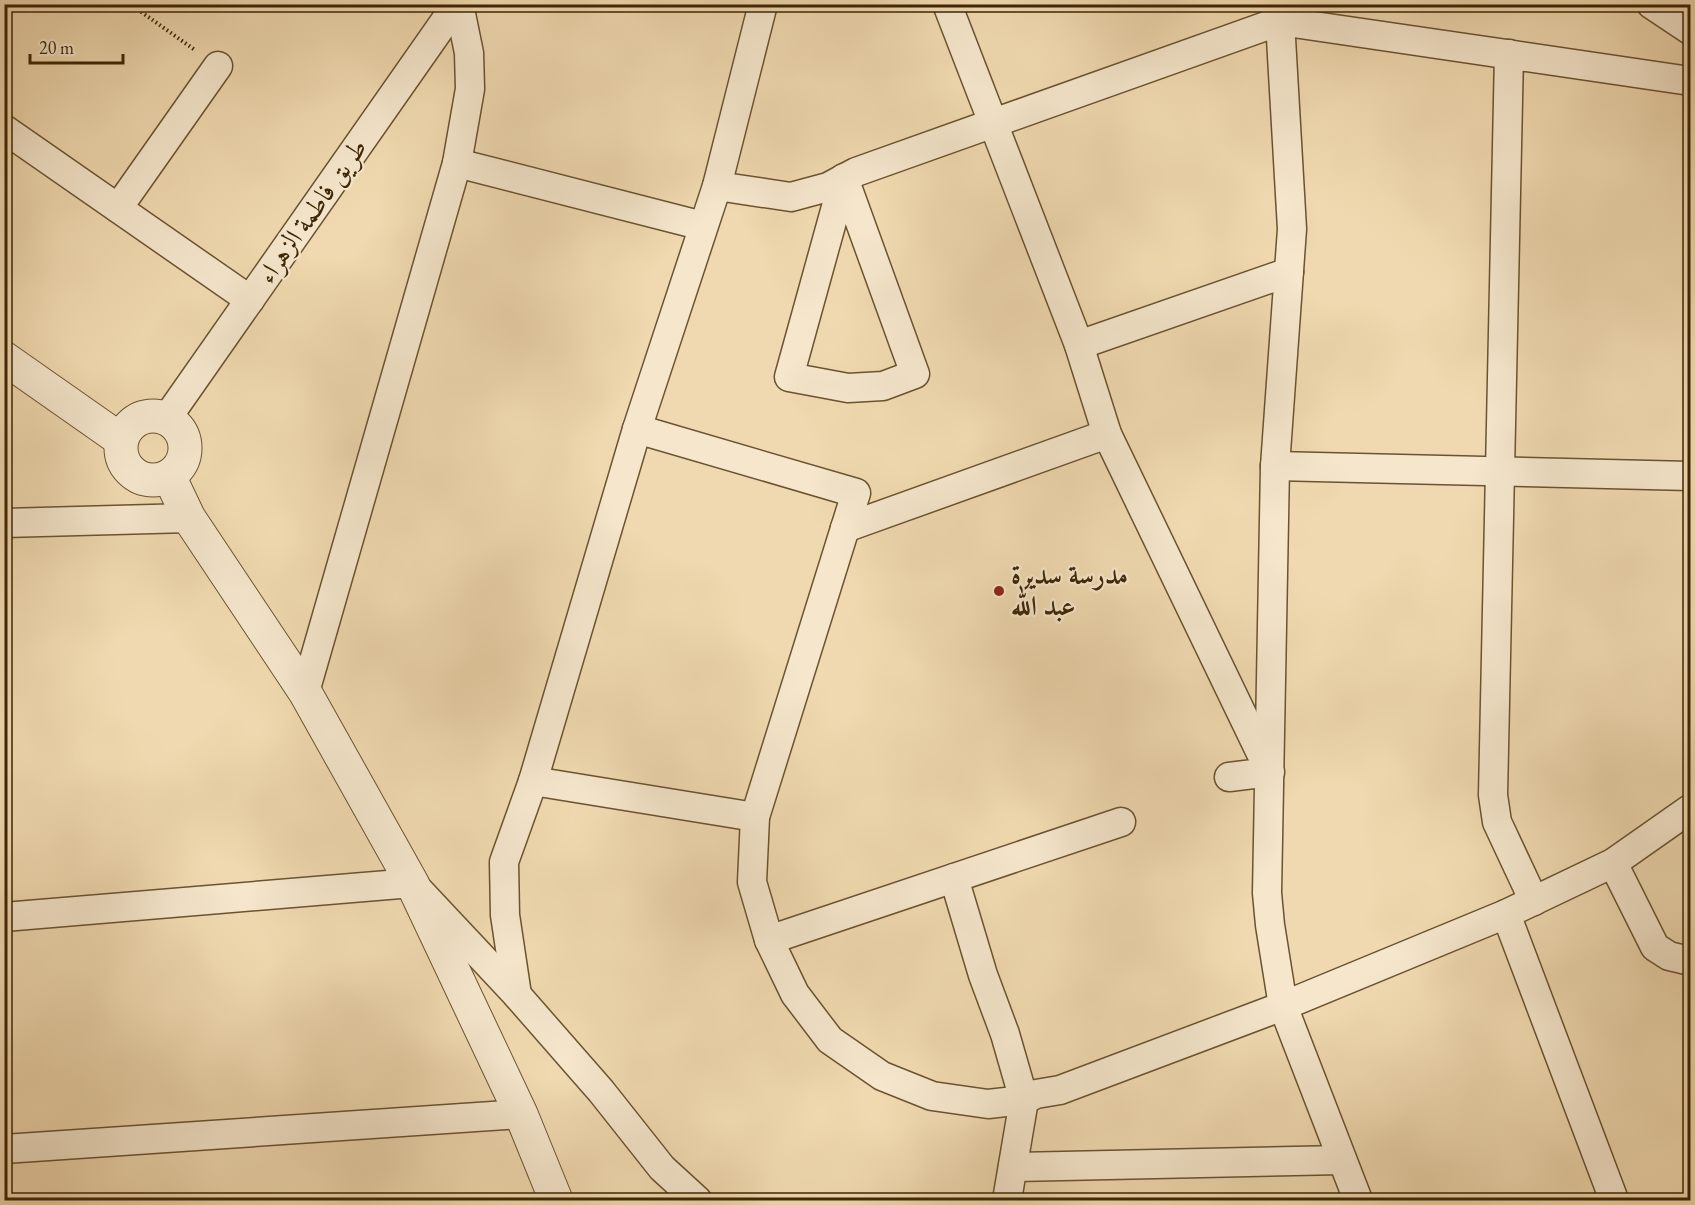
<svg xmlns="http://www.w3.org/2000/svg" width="1695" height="1205" viewBox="0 0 1695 1205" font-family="'EB Garamond',Amiri,serif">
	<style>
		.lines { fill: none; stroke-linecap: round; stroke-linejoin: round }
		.minor-casing { stroke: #6a5330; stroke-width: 31 }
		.tertiary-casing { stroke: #6a5330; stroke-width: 35 }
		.path { stroke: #3d2605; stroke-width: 4; stroke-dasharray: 1.5 3; stroke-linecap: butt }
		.minor { stroke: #f5e6cc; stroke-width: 28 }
		.tertiary { stroke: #f5e6cc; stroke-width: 33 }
		.poi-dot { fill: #8f2418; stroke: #f5e6cc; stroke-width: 2 }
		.labels { text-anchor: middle; stroke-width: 4.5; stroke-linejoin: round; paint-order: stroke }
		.street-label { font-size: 27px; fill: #3d2605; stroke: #f5e6cc }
		.poi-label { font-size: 27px; font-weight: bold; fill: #3d2605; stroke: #f5e6cc; text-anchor: start }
	</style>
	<rect width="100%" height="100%" fill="#f0d9b0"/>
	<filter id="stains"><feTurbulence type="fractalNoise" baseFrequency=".00333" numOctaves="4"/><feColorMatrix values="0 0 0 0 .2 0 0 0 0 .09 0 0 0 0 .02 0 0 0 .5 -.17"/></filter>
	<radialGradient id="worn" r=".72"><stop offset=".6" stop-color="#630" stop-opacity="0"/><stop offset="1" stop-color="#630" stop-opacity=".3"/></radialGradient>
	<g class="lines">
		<g class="minor-casing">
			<g id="minor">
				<polyline points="947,4 1079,345 1107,434 1270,772 1229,777"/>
				<polyline points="1276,4 1280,21 1292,229 1275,466 1267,893 1270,925 1283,1006 1358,1200"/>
				<polyline points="1651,4 1690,30"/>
				<polyline points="1509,54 1493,795 1497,822 1534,901"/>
				<polyline points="4,129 250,300"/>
				<polyline points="457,163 703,226"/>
				<polygon points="844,178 915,374 883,386 848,388 789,377"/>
				<polyline points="717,186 791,197 828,187 856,172 1280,21 1690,81"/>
				<polyline points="118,208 218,66"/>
				<polyline points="1079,345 1289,272"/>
				<polyline points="167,418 457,4"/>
				<polyline points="637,429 856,493 755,817 752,882 769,940 795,994 830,1040 882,1076 932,1096 988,1104 1024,1100 1036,1094 1060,1090 1283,1006 1506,914 1613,863 1690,809"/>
				<polyline points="1275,466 1690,476"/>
				<polyline points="4,523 189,518"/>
				<polyline points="845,528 1107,434"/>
				<polyline points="305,692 457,163 470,89 469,53 459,4"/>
				<polyline points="533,781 755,817"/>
				<polyline points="1613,863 1655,947 1669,956 1690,961"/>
				<polyline points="954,878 983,975 1005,1034 1024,1100 1007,1200"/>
				<polyline points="1506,914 1614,1200"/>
				<polyline points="4,917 412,883 517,995 601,1091 662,1168 697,1200"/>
				<polyline points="769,940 1121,822"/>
				<polyline points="517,995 505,915 504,862 533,781 637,429 717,186 763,4"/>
				<polyline points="4,1149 521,1114"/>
				<polyline points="1013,1167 1342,1160"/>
			</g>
		</g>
		<g class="tertiary-casing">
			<g id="tertiary">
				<polyline points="4,358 121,440"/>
				<circle cx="153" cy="448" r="32"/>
				<polyline points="169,476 189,518 305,692 412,883 521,1114 556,1200"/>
			</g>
		</g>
		<polyline class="path" points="130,4 195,50"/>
		<use href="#minor" class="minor"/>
		<use href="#tertiary" class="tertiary"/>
	</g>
	<circle class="poi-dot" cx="999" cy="591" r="6"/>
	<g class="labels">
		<g class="street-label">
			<text transform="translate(312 211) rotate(-55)" y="9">طريق فاطمة الزهراء</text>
		</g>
		<g class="poi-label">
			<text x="1011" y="584">مدرسة سديرة<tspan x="1011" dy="31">عبد الله</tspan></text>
		</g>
	</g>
	<rect width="1695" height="1205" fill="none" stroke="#f0d9b0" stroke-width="24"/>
	<rect x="6" y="6" width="1683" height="1193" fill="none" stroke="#3d2605" stroke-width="3"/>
	<rect x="12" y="12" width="1671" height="1181" fill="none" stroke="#3d2605" stroke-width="1.5"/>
	<path d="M30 54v9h93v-9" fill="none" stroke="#3d2605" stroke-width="3"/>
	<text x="39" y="54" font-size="18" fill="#3d2605" stroke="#f5e6cc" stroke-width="4.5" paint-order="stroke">20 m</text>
	<rect width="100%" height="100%" filter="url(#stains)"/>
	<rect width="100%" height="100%" fill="url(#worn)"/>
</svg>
